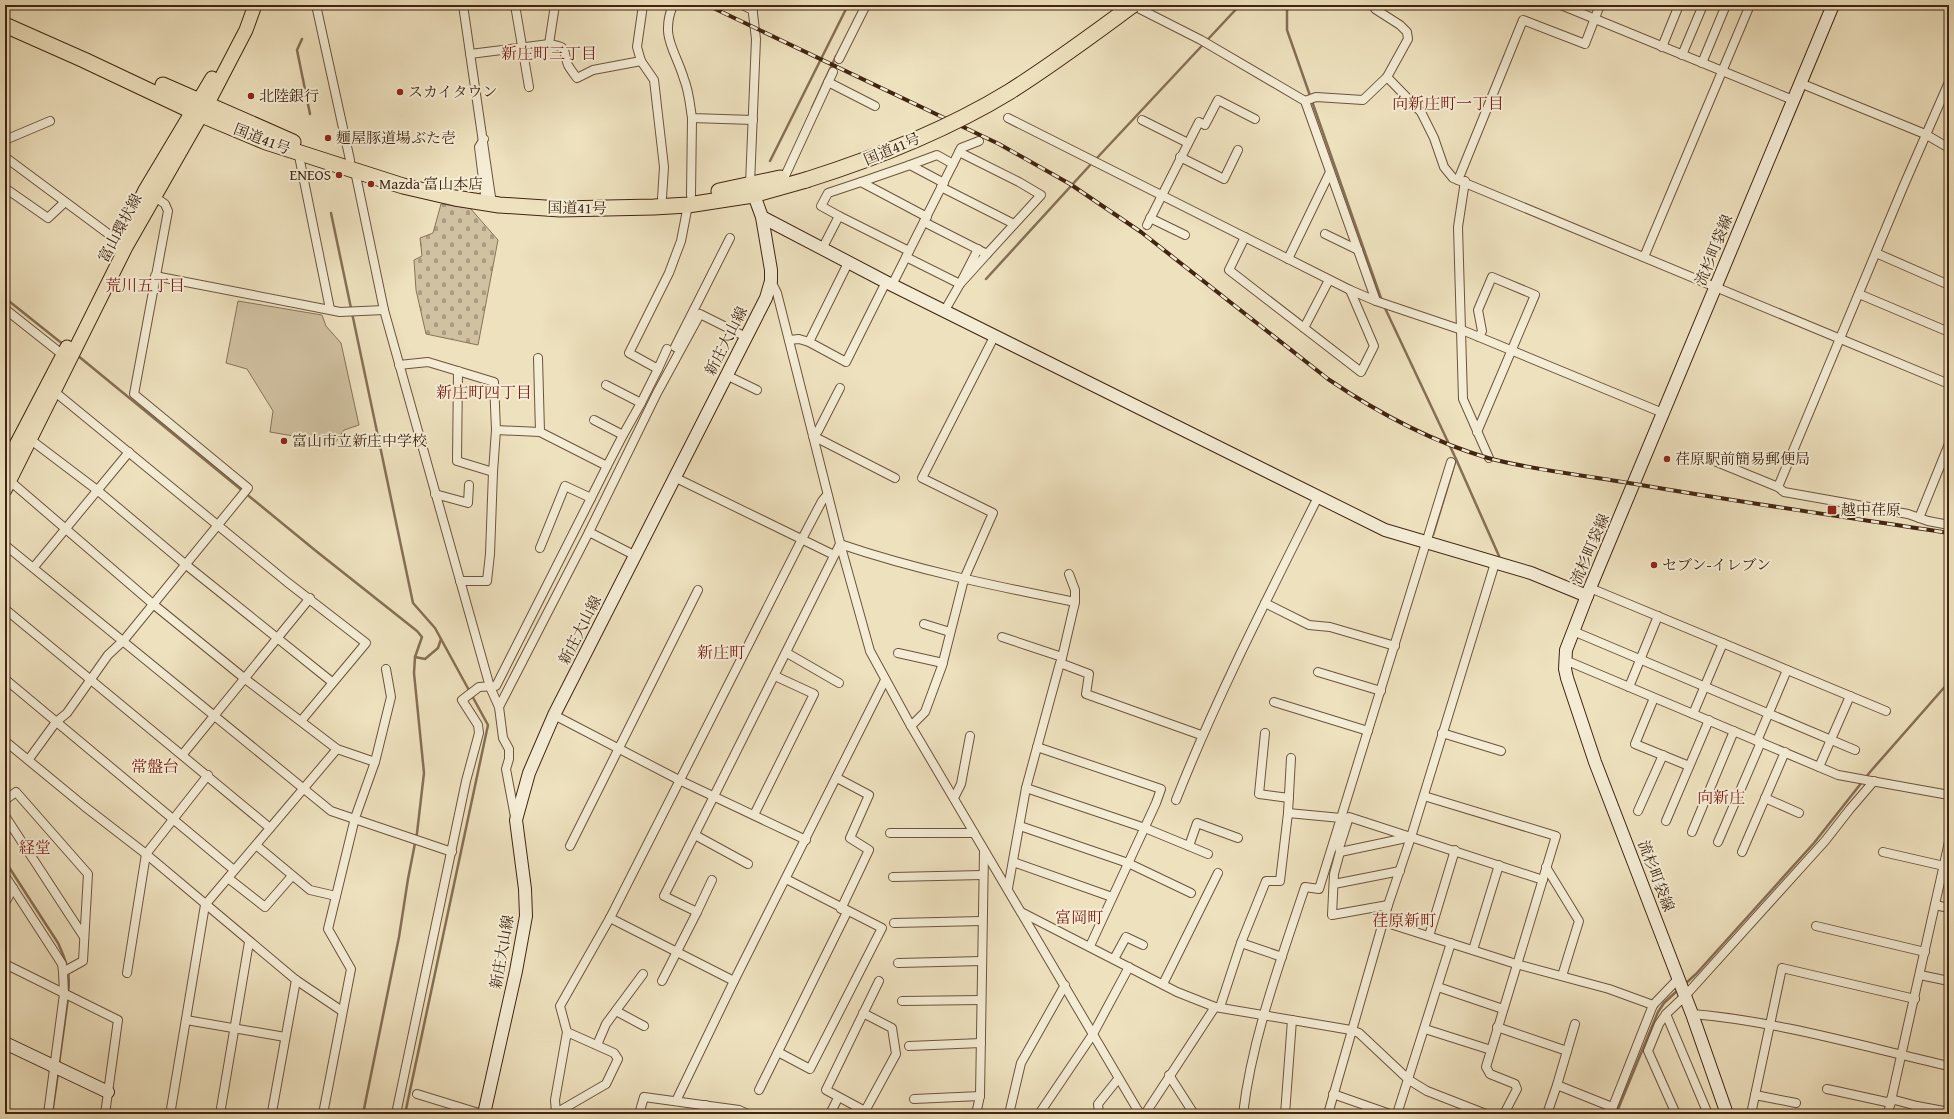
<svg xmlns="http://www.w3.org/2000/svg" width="1954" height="1119" viewBox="0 0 1954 1119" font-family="'Gentium Book Plus','Noto Serif JP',serif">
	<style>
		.cemetery { fill: url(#cemetery-stones); stroke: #887359 }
		.park { fill: #d0c1a1; stroke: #887359 }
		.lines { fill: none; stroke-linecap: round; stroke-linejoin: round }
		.stream { stroke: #856f55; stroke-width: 2.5 }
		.street-casing { stroke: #6c543c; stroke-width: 10 }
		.secondary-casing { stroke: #402511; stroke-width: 14 }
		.primary-casing { stroke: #402511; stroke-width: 15 }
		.highway-casing { stroke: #402511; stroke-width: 17 }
		.street { stroke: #f4ecd5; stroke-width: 8 }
		.secondary { stroke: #f4ecd5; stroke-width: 12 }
		.primary { stroke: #eee1be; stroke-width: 13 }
		.highway { stroke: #eee1be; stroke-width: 15 }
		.rail-casing { stroke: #402511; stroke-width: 4 }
		.rail { stroke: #f4ecd5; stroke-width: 2.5; stroke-dasharray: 8; stroke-linecap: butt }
		.highway-bridge-casing { stroke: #402511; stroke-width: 17; stroke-linecap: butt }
		.highway-bridge { stroke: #eee1be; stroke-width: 15 }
		.poi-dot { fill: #8f2418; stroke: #f4ecd5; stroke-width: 1.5 }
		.labels { text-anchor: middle; stroke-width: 4; stroke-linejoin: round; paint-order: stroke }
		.poi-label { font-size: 15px; fill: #402511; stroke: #f4ecd5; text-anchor: start }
		.street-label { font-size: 15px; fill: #402511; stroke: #f4ecd5 }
		.neighbourhood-label { font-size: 16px; fill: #7a1f14; stroke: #f4ecd5 }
	</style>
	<defs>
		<pattern id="cemetery-stones" width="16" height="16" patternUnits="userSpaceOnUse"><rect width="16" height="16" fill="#d0c1a1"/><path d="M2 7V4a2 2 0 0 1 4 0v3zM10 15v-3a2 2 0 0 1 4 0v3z" fill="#aa9d82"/></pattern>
	</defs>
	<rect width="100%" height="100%" fill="#eee1be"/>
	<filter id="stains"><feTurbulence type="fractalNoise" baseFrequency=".005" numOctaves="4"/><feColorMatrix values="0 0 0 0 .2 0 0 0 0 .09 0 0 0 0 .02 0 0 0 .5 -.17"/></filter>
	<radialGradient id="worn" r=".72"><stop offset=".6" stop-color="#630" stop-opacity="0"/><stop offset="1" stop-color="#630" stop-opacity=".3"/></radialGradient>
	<polygon class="cemetery" points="441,204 470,208 498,240 478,345 426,334 416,290 414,260 422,256 420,238 433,233"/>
	<polygon class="park" points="238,301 322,315 326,326 341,343 359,425 344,430 335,443 270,432 273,411 247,369 226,363"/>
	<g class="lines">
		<g class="stream">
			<polyline points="1287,5 1287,30 1382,301"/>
			<polyline points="302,39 297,50 310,114"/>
			<polyline points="812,108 836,56"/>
			<polyline points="1096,159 1240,5"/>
			<polyline points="770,161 848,5"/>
			<polyline points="331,213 413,603 435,628 441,639 438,648 425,659 415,657"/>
			<polyline points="986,279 1092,163"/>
			<polyline points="5,298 64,345"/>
			<polyline points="1384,306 1456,459 1499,556"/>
			<polyline points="77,355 316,551 417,631 422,637 415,657 414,673 424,773 417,833 408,879 399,937 363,1114"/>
			<polyline points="1433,535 1456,459"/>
			<path d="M5,861l53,82c8,17 13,31 10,50"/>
			<polyline points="1685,984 1696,974 1814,843 1870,772 1949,682"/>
			<polyline points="59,1064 68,998"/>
			<polyline points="52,1114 58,1073"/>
			<polyline points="405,1114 488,725 441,639"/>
			<polyline points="1616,1114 1658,1012 1664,1003 1678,990"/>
		</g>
		<g class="street-casing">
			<g id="street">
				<polyline points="316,5 350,160"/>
				<polyline points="463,5 492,204"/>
				<polyline points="515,5 529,87"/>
				<polyline points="643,5 637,47 641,61 654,80 664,167 662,198"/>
				<path d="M673,5c-13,32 2,44 11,74 5,12 6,26 8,39l61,2"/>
				<polyline points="742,5 753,10"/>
				<polyline points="1132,5 1201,40 1305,101 1376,301"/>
				<polyline points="1561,5 1793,100"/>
				<polyline points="549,44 555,5"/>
				<polyline points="1662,47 1679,5"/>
				<path d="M470,54l79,-10c20,3 13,5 19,21 2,4 6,9 9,13l16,-8 48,-9"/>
				<polyline points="1682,55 1703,5"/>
				<polyline points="839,59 866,5"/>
				<polyline points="1702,63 1726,5"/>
				<polyline points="1387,77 1421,112 1434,138 1444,167 1453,178 1949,384"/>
				<polyline points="828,82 875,106"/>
				<polyline points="1800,83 1925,134 1949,148"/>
				<polyline points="1305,101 1316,97 1363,100 1387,77 1408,39 1407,32 1400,25 1375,9 1376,5"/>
				<polyline points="1008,118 1350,290 1376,301 1462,330 1663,413"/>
				<polyline points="1142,120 1188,143"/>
				<polyline points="484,139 479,147 486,203"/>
				<polyline points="5,140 50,121"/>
				<polyline points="298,151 330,309"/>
				<polyline points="5,157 122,244"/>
				<polyline points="1180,157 1224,179 1238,150"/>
				<polyline points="910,165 937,155 953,164"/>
				<polyline points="355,171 384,310 490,687 499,707 503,738 509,749 509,759 506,769 515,817"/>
				<polyline points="785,176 833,72"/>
				<polyline points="1458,180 1523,20 1585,44 1600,5"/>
				<polyline points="1465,181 1458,227 1463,399 1489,458"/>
				<polyline points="861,182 910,165 944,183"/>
				<polyline points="750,184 756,39 752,5"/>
				<polyline points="941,187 1014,224"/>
				<polyline points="5,188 48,218 65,202"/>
				<polyline points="691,195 692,118"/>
				<polyline points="839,216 821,206 828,193 861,182 927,217"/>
				<polyline points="1150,218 1185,235"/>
				<polyline points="924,222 987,254 1041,195 1019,182 959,152"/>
				<polyline points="1147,225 1199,122 1205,125 1218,100 1255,119"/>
				<polyline points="1325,234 1358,250"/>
				<polyline points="1245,237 1229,270 1361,372 1374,346 1350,290"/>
				<polyline points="822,249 839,216 909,251"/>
				<polyline points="978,249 960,284 987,254"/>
				<polyline points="1876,253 1949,285"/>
				<polyline points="906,257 960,284 945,310"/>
				<polyline points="1644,257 1750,5"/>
				<polyline points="1288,259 1330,172"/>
				<polyline points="848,263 809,342 846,362 886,282"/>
				<polyline points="155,276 340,312 384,310"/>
				<polyline points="771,281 777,293 841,547 870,651 911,726 1140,1114"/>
				<polyline points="892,285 961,148 979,141"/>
				<polyline points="1859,294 1949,332"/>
				<polyline points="5,309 63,355"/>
				<polyline points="1304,328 1329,280"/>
				<polyline points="789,340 799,339 809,342"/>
				<polyline points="675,347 730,238"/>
				<polyline points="667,349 658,369 629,353 669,273 681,241 688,205"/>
				<polyline points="538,358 540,432 607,466 623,435"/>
				<polyline points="399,365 428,362 494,382 496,430 540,432"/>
				<polyline points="458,371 457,461 493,472 496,430"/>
				<polyline points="726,375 757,390"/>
				<polyline points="606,385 641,403 658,369"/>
				<polyline points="840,388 818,431 813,436 895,478"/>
				<polyline points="55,392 287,582 366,643 301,721"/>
				<polyline points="594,420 623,435 641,403"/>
				<polyline points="1477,432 1535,295 1492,277 1478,310 1482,331 1479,337"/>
				<polyline points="31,440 97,490 185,564 332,682"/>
				<polyline points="1707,458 1778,487 1784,492 1908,514 1928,521 1949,525"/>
				<polyline points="676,478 834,555"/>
				<polyline points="10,481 153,604 244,678 337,749 375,762"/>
				<polyline points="1778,487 1904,185 1949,82"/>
				<polyline points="435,494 468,503 469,485"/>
				<polyline points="1919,518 1949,444"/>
				<polyline points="589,532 657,393 700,314 746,337"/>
				<polyline points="5,545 331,811 452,852"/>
				<polyline points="540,548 565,486 591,498 607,466"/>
				<polyline points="34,567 129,452"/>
				<polyline points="460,581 487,581 490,554 493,472"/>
				<polyline points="1590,588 1886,711"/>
				<polyline points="1265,603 1309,625 1330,627 1395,646"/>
				<polyline points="5,609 270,828"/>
				<polyline points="924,624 950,632"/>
				<polyline points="1573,631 1855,750"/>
				<polyline points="1002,637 1062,657"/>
				<polyline points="787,653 839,683"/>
				<polyline points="898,653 943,663"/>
				<polyline points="1565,660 1838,775 1949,795"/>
				<polyline points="1061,662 1075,602"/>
				<polyline points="1318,672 1381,691"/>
				<polyline points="5,679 234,870"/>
				<polyline points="1629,687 1658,616"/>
				<polyline points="1654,698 1635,744 1689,766"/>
				<polyline points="1274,702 1368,731"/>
				<polyline points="499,707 589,532 636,556"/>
				<polyline points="1693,714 1723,643"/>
				<polyline points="554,715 679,780 806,840"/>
				<polyline points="911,726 925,712 942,666 964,579 993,513 922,478 995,335"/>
				<polyline points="1265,733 1259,794 1289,798"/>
				<polyline points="1442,733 1501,751"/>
				<polyline points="5,741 84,806 146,854 296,980 342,1011"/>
				<polyline points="1757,741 1787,670"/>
				<polyline points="1037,747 1161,789 1156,803 1090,946"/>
				<polyline points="183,754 310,598"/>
				<polyline points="29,759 56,722 67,713 108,655 124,640 248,488 134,394 168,211 165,204 155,197"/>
				<polyline points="1819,767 1850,696"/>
				<polyline points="837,778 869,795 850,838 869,850 841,909"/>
				<polyline points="1026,788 1145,828 1208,854"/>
				<polyline points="1424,796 1556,836 1486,1067 1490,1074 1515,1084 1517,1089 1504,1114"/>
				<polyline points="954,798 961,784 970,736"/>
				<polyline points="1765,798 1799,813"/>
				<polyline points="5,800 16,792 88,874 83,961 63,972"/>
				<path d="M1176,800c41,-104 92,-203 142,-303"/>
				<polyline points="1638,811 1663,755"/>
				<polyline points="1288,813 1291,758"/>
				<polyline points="754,815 814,694 775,676"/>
				<polyline points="5,816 84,937"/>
				<polyline points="1666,821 1709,720"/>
				<polyline points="1020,826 1128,863 1191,893"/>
				<polyline points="1692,832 1734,731"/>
				<polyline points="890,833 974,833"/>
				<polyline points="695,835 748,864"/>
				<polyline points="1718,842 1761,742"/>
				<polyline points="256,845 310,890 336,896"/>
				<polyline points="570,846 698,590"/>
				<polyline points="1189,846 1197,823 1238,838"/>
				<polyline points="1340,852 1411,837"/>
				<polyline points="1742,852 1785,752"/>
				<polyline points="1883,852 1944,866"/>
				<polyline points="1013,862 1112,897"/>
				<polyline points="1546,867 1579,921 1562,976"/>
				<polyline points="5,876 53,950 62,964 63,972 64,994 48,1114"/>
				<polyline points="893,877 983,875"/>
				<polyline points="228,878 265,907 292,876"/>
				<polyline points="1334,884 1400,871"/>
				<polyline points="1008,888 1026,788 1060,663 1089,674 1086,694 1201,735"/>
				<polyline points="5,903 13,888"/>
				<polyline points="1388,905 1332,915 1334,874 1340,852 1339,848 1349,817 1543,880"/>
				<polyline points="1935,905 1949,908"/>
				<polyline points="697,912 712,880"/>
				<polyline points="1021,912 1177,992 1215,1007 1351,1030 1359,1033 1409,1080 1427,1091 1486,1114"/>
				<polyline points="610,918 734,981"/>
				<polyline points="1384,922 1516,964 1609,989 1653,1005 1678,979"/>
				<polyline points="894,923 982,921"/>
				<polyline points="1816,926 1925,952"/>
				<polyline points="1429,936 1455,850"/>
				<polyline points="1241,943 1266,881 1280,881 1288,813 1341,818"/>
				<polyline points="1473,950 1499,865"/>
				<polyline points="1114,959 1126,937 1143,945"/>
				<polyline points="898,963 982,961"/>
				<polyline points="5,964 118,1020 105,1114"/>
				<polyline points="127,973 146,854 208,775"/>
				<polyline points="1920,975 1949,981"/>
				<path d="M662,981l35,-69 -33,-16 176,-352c76,26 155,42 235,58v-12l-6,-16"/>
				<polyline points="1163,984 1218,873"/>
				<polyline points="1438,987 1503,1009"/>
				<polyline points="902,1001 981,1000"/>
				<polyline points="1220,1007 1241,943 1282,957"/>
				<polyline points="616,1011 644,1026"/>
				<polyline points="863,1013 892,1028 896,1054 865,1111 826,1090 879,981"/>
				<polyline points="1666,1014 1685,996 1825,841 1850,809 1874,781"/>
				<path d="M1692,1014c86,7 173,33 257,52"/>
				<polyline points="186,1020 285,1037"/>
				<polyline points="1497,1027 1567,1051"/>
				<polyline points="1425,1029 1491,1050"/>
				<polyline points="567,1032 614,1053 618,1059 606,1084 556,1113 555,1100 567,1032 560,1006 610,918 802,539 822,501 827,495"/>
				<polyline points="597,1045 606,1024 643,974"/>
				<polyline points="909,1046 981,1043"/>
				<polyline points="778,1052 810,1069 882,928 786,879"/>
				<polyline points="1169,1075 1194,1114"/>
				<polyline points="1557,1085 1575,1024"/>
				<polyline points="1827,1089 1891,1103"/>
				<polyline points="759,1090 847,912"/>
				<polyline points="417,1094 482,1114"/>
				<polyline points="1333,1094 1390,1114"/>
				<polyline points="1755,1095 1796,1103"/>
				<polyline points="914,1099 980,1096"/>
				<polyline points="1891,1099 1917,1106 1916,1114"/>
				<polyline points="676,1101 734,981 885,680"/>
				<polyline points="1917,1106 1949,1112"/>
				<polyline points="171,1109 205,905 337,749"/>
				<polyline points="272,1112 296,980"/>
				<polyline points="220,1114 249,942"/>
				<polyline points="323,1114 351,969 328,929 355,818 375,762 391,697 386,669"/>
				<polyline points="396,1114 466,781 479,733 478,725 462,700 479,687 496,686 591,498"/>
				<polyline points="639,1114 644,1097 739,1110 748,1114"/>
				<polyline points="703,1114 705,1105"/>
				<polyline points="830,1114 838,1098"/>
				<polyline points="976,1114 980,1096 984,851"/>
				<polyline points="1009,1114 1021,1063 1065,985"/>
				<polyline points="1039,1114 1093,1034 1129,967"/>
				<polyline points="1099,1114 1098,1104 1118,1079"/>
				<polyline points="1145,1114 1215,1007"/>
				<path d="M1243,1114c9,-77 38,-154 62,-227l14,2 132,-427"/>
				<polyline points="1285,1114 1292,1020"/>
				<polyline points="1328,1114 1388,905 1411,837 1495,563"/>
				<polyline points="1397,1114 1451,943"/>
				<polyline points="1547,1114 1557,1085 1612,1107"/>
				<polyline points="1610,1114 1653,1005"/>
				<polyline points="1645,1114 1647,1114"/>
				<polyline points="1676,1114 1648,1051 1659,1024 1666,1014 1708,1114"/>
				<polyline points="1751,1114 1782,968 1915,999"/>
				<polyline points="1888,1114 1949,842"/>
			</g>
		</g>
		<g class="secondary-casing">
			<g id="secondary">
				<polyline points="762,217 886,282 1385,530 1531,573 1587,596"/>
				<polyline points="5,1043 108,1092"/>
				<polyline points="484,1114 516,971 526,916 525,889 516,820 529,773 554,715 766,298 771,281 771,270 762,217 751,187"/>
				<polyline points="1727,1114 1692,1014 1595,762 1567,678 1565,669 1566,650 1590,588 1833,5"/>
			</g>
		</g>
		<g class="primary-casing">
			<g id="primary">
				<polyline points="117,247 145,190 212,78"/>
				<polyline points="5,466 67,347"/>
				<polyline points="5,490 126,247 207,105 246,30 255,5"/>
			</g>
		</g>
		<g class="highway-casing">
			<g id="highway">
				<polyline points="5,25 84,60 192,111 266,142 403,186 455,198 499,205 560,209 654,207 688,205 753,195 806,180"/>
				<polyline points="163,85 293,142"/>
				<polyline points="719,191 780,178"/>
			</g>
		</g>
		<use href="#street" class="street"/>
		<use href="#secondary" class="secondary"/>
		<use href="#primary" class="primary"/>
		<use href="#highway" class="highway"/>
		<g class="rail-casing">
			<path id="rail" d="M707,5l292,139 71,40 71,48 187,147c50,34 102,62 160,79 48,13 98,17 147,26 104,18 209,33 314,49"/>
		</g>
		<use href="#rail" class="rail"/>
		<g class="highway-bridge-casing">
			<path id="highway-bridge" d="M806,180c70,-22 139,-49 203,-88 43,-27 83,-57 124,-87"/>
		</g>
		<use href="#highway-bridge" class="highway-bridge"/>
	</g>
	<g class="poi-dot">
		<circle cx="400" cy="92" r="4"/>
		<circle cx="251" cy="96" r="4"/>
		<circle cx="328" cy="138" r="4"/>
		<circle cx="339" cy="175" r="4"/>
		<circle cx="371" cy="184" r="4"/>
		<circle cx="284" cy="441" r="4"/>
		<circle cx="1667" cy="459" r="4"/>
		<rect x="1827" y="505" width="10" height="10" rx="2"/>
		<circle cx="1654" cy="565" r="4"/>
	</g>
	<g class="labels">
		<g class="poi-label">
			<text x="408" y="97">スカイタウン</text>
			<text x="259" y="101">北陸銀行</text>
			<text x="336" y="143">麺屋豚道場ぶた壱</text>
			<text x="331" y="180" text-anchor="end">ENEOS</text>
			<text x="379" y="189">Mazda 富山本店</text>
			<text x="292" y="446">富山市立新庄中学校</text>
			<text x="1675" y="464">荏原駅前簡易郵便局</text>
			<text x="1841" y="515">越中荏原</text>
			<text x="1662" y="570">セブン-イレブン</text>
		</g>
		<g class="street-label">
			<text transform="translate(262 139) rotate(21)" y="5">国道41号</text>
			<text transform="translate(892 149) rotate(-23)" y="5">国道41号</text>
			<text transform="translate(577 208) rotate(1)" y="5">国道41号</text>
			<text transform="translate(120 228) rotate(-62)" y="5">富山環状線</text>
			<text transform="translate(1714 250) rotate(-68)" y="5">流杉町袋線</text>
			<text transform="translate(726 341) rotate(-63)" y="5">新庄大山線</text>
			<text transform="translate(1590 549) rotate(-67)" y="5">流杉町袋線</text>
			<text transform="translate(580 630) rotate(-63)" y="5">新庄大山線</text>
			<text transform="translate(1656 876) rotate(69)" y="5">流杉町袋線</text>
			<text transform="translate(502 952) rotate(-80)" y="5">新庄大山線</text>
		</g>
		<g class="neighbourhood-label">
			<text x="549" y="59">新庄町三丁目</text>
			<text x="1448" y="109">向新庄町一丁目</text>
			<text x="145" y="291">荒川五丁目</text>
			<text x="484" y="398">新庄町四丁目</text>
			<text x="721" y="658">新庄町</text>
			<text x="155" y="772">常盤台</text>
			<text x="1721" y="803">向新庄</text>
			<text x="35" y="853">経堂</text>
			<text x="1079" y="923">富岡町</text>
			<text x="1404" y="926">荏原新町</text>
		</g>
	</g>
	<rect width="1954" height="1119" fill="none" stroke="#eee1be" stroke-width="20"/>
	<rect x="6" y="6" width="1942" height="1107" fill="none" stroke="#402511" stroke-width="2"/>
	<rect x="10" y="10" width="1934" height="1099" fill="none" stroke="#402511"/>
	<rect width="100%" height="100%" filter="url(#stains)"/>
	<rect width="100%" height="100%" fill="url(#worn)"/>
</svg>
